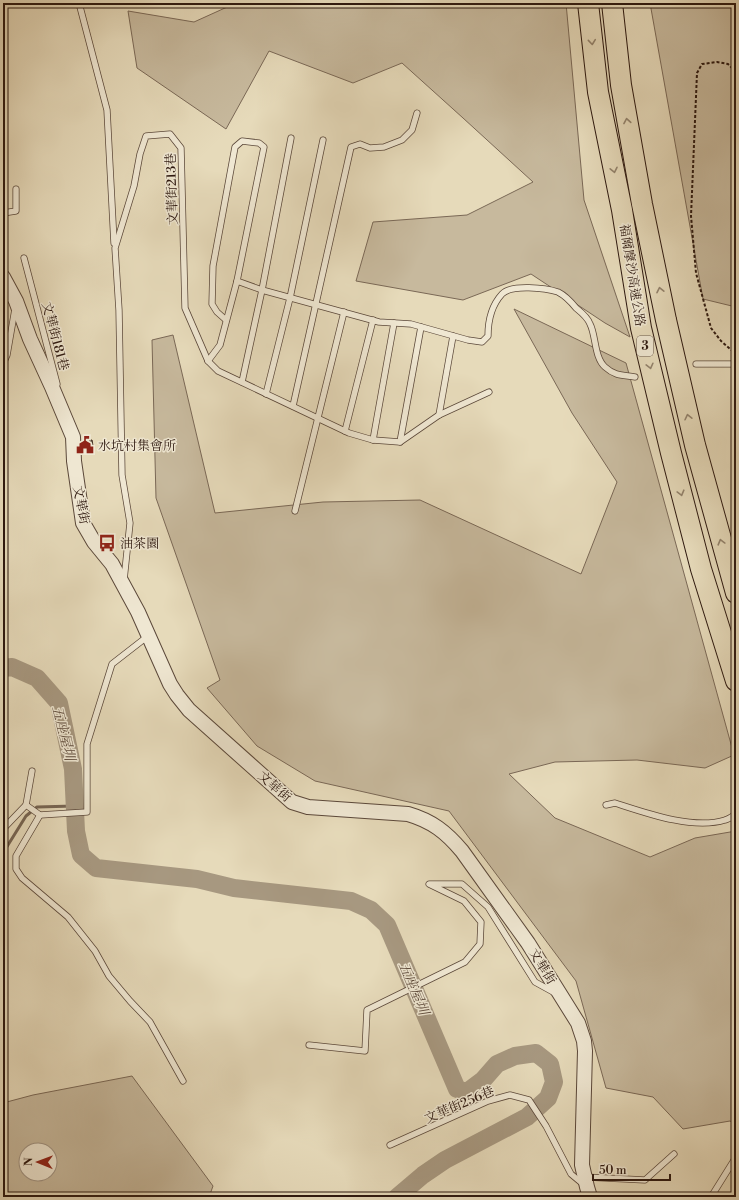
<svg xmlns="http://www.w3.org/2000/svg" width="739" height="1200" viewBox="0 0 739 1200" font-family="'Libre Bodoni','Noto Serif TC',serif">
	<style>
		.green { fill: #c7b99d; stroke: #7a6856; fill-rule: evenodd }
		.lines { fill: none; stroke-linecap: round; stroke-linejoin: round }
		.stream { stroke: #766553; stroke-width: 3 }
		.river { stroke: #a79880; stroke-width: 18 }
		.building { fill: #8d7d68; stroke: #2d180f; filter: url(#shadow) }
		.service-casing { stroke: #5b483a; stroke-width: 7 }
		.tertiary-casing { stroke: #5b483a; stroke-width: 16 }
		.motorway-casing { stroke: #2d180f; stroke-width: 22 }
		.path { stroke: #2d180f; stroke-width: 2; stroke-dasharray: 3 2; stroke-linecap: butt }
		.service { stroke: #efe7d2; stroke-width: 5.5 }
		.tertiary { stroke: #efe7d2; stroke-width: 14 }
		.motorway { stroke: #e6daba; stroke-width: 20 }
		.oneway { stroke: #93836d }
		.labels { text-anchor: middle; stroke-width: 3; stroke-linejoin: round; paint-order: stroke }
		.shield { fill: #efe7d2; stroke: #67564a; stroke-width: 1 }
		.shield-label { font-size: 12px; font-weight: bold; fill: #2d180f }
		.street-label { font-size: 13px; fill: #2d180f; stroke: #efe7d2 }
		.poi-label { font-size: 13px; fill: #2d180f; stroke: #efe7d2; text-anchor: start }
		.water-label { font-size: 14px; font-style: italic; fill: #5e4b3c; stroke: #efe7d2 }
	</style>
	<defs>
		<filter id="shadow"><feDropShadow dx="-3.5" dy="3.5" stdDeviation="2" flood-color="#0004"/></filter>
	</defs>
	<rect width="100%" height="100%" fill="#e6daba"/>
	<filter id="stains"><feTurbulence type="fractalNoise" baseFrequency=".005" numOctaves="4"/><feColorMatrix values="0 0 0 0 .2 0 0 0 0 .09 0 0 0 0 .02 0 0 0 .5 -.17"/></filter>
	<radialGradient id="worn" r=".72"><stop offset=".6" stop-color="#630" stop-opacity="0"/><stop offset="1" stop-color="#630" stop-opacity=".3"/></radialGradient>
	<g class="green">
		<polygon points="236,3 566,3 584,200 630,337 605,323 531,274 463,300 356,281 373,222 467,215 533,182 463,118 402,63 353,83 269,51 226,129 137,68 128,11 194,22"/>
		<polygon points="650,3 736,3 736,307 703,299"/>
		<polygon points="514,309 626,363 734,755 705,768 637,760 555,762 509,774 555,818 650,857 695,838 736,831 736,1124 730,1121 683,1129 653,1097 606,1088 576,981 449,811 315,781 257,746 207,688 220,680 156,498 152,340 173,335 215,513 323,502 420,500 581,574 617,482 572,413"/>
		<path d="M132,1076l81,110 -4,11h-206v-94l30,-8zM26,1150h24v24h-24z"/>
	</g>
	<g class="lines">
		<g class="stream">
			<polyline points="37,3 46,6 46,3"/>
			<polyline points="3,853 26,816 37,807 74,806"/>
		</g>
		<polyline class="river" points="3,668 12,667 37,678 59,703 73,769 76,831 81,855 96,868 197,879 234,888 351,901 371,910 387,925 457,1089 467,1092 483,1080 497,1064 515,1056 536,1053 550,1064 554,1082 548,1098 527,1117 445,1160 423,1175 397,1197"/>
	</g>
	<polygon class="building" points="92,440 94,452 82,453 82,441"/>
	<g class="lines">
		<g class="service-casing">
			<g id="service">
				<polyline points="79,3 107,110 114,243"/>
				<polyline points="3,213 16,211 16,189"/>
				<polyline points="24,258 57,384"/>
				<polyline points="226,320 217,312 212,304 213,266 235,147 242,141 259,143 264,147 237,281"/>
				<path d="M208,361l12,-16 17,-64 25,9 117,32 32,2 57,16 14,2 6,-6c0,-16 3,-30 14,-42 9,-10 44,-6 56,-2 6,3 14,11 18,16 5,4 12,10 14,16 6,11 4,33 15,43 10,9 17,8 30,10"/>
				<polyline points="3,364 7,355 15,309"/>
				<polyline points="696,364 736,364"/>
				<polyline points="242,382 262,290 291,138"/>
				<polyline points="266,394 290,298 323,140"/>
				<polyline points="293,406 351,147 360,144 370,148 384,147 402,140 412,130 417,113"/>
				<polyline points="439,415 453,336"/>
				<polyline points="345,431 373,320"/>
				<polyline points="373,440 394,323"/>
				<polyline points="400,442 421,327"/>
				<polyline points="295,511 344,312"/>
				<polyline points="124,580 130,523 122,475 119,310 115,248 134,186 140,154 146,136 170,134 181,148 185,308 208,361 218,371 349,433 373,440 400,442 439,415 489,392"/>
				<polyline points="26,805 32,771"/>
				<path d="M606,805l9,-2c31,10 78,27 110,17 4,-1 8,-4 11,-6"/>
				<polyline points="40,815 16,856 16,869 22,878 68,917 95,951 109,976 130,1001 150,1022 183,1081"/>
				<polyline points="3,829 26,805 40,815 87,812 87,744 112,664 148,636"/>
				<polyline points="309,1045 365,1051 367,1010 465,962 480,944 481,922 464,901 429,884 462,884 488,907 535,982 555,993"/>
				<polyline points="390,1145 488,1101 510,1095 529,1100 546,1126 571,1174 583,1184"/>
				<polyline points="585,1177 645,1180 674,1154"/>
				<polyline points="711,1197 736,1157"/>
			</g>
		</g>
		<g class="tertiary-casing">
			<path id="tertiary" d="M3,277l13,24 14,38 22,48 21,50 1,24 9,62 11,19 18,22 26,48 32,72 7,11 12,15 103,92 16,5 100,7c24,7 38,18 54,37l66,92 50,80 6,18 1,10 -3,114 5,22 3,10"/>
		</g>
		<g class="motorway-casing">
			<g id="motorway">
				<polyline points="588,3 598,92 622,210 641,328 671,453 701,569 736,681"/>
				<polyline points="612,3 621,85 642,204 666,320 695,445 736,593"/>
			</g>
		</g>
		<polyline class="path" points="736,72 728,64 717,62 702,64 697,73 691,216 696,273 711,328 721,341 736,354"/>
		<use href="#service" class="service"/>
		<use href="#tertiary" class="tertiary"/>
		<use href="#motorway" class="motorway"/>
	</g>
	<defs><path id="oneway-chevron" d="M-2-3.5L2.5 0L-2 3.5" fill="none" stroke-width="1.6" stroke-linecap="round" stroke-linejoin="round"/></defs>
	<g class="oneway">
		<use href="#oneway-chevron" transform="translate(592 42) rotate(84)"/>
		<use href="#oneway-chevron" transform="translate(627 121) rotate(-100)"/>
		<use href="#oneway-chevron" transform="translate(614 170) rotate(78)"/>
		<use href="#oneway-chevron" transform="translate(660 290) rotate(-102)"/>
		<use href="#oneway-chevron" transform="translate(650 366) rotate(76)"/>
		<use href="#oneway-chevron" transform="translate(688 417) rotate(-103)"/>
		<use href="#oneway-chevron" transform="translate(681 493) rotate(75)"/>
		<use href="#oneway-chevron" transform="translate(721 542) rotate(-105)"/>
	</g>
	<defs>
		<g id="civic-bare" transform="scale(1.38)"><path d="M-.6-6.5H3V-4.5H.6V-3L4-1V1h2V6H-6V1h2V-1L-.6-3ZM-1.2 2.5V6h2.4V2.5Z" fill="#8f2418" stroke="#efe7d2" stroke-width="2.5" paint-order="stroke"/></g>
		<g id="bus-bare" transform="scale(1.38)"><path d="M-5-6H5V4H4V6H2V4H-2V6H-4V4H-5ZM-3.5-4V0h7V-4ZM-3.5 1.2v1.5H-2V1.2ZM2 1.2v1.5H3.5V1.2Z" fill="#8f2418" stroke="#efe7d2" stroke-width="2.5" paint-order="stroke"/></g>
	</defs>
	<g fill-rule="evenodd">
		<use href="#civic-bare" x="85" y="445"/>
		<use href="#bus-bare" x="107" y="543"/>
	</g>
	<g class="labels">
		<rect class="shield" x="637" y="336" width="16" height="20" rx="3"/>
		<g class="shield-label">
			<text x="645" y="350">3</text>
		</g>
		<g class="street-label">
			<text transform="translate(171 189) rotate(-92)" y="5">文華街213巷</text>
			<text transform="translate(633 275) rotate(81)" y="5">福爾摩沙高速公路</text>
			<text transform="translate(56 336) rotate(75)" y="5">文華街181巷</text>
			<text transform="translate(82 505) rotate(79)" y="5">文華街</text>
			<text transform="translate(275 786) rotate(41)" y="5">文華街</text>
			<text transform="translate(543 966) rotate(58)" y="5">文華街</text>
			<text transform="translate(459 1104) rotate(-23)" y="5">文華街256巷</text>
		</g>
		<g class="poi-label">
			<text x="98" y="450">水坑村集會所</text>
			<text x="120" y="548">油茶園</text>
		</g>
		<g class="water-label">
			<text transform="translate(64 733) rotate(76)" y="5">五座屋圳</text>
			<text transform="translate(414 988) rotate(67)" y="5">五座屋圳</text>
		</g>
	</g>
	<rect width="739" height="1200" fill="none" stroke="#e6daba" stroke-width="16"/>
	<rect x="4" y="4" width="731" height="1192" fill="none" stroke="#2d180f" stroke-width="2"/>
	<rect x="8" y="8" width="723" height="1184" fill="none" stroke="#2d180f"/>
	<g transform="translate(38 1162) rotate(271)"><circle r="19" fill="#efe7d2" stroke="#a19484"/>
	<path d="M0-3L7 15L0 10L-7 15Z" fill="#8f2418"/>
	<text y="-6" font-size="11" font-weight="bold" text-anchor="middle" fill="#2d180f">N</text>
	</g>
	<path d="M593 1174v6h77v-6" fill="none" stroke="#2d180f" stroke-width="2"/>
	<text x="599" y="1174" font-size="12" fill="#2d180f" stroke="#efe7d2" stroke-width="3" paint-order="stroke">50 m</text>
	<rect width="100%" height="100%" filter="url(#stains)"/>
	<rect width="100%" height="100%" fill="url(#worn)"/>
</svg>
